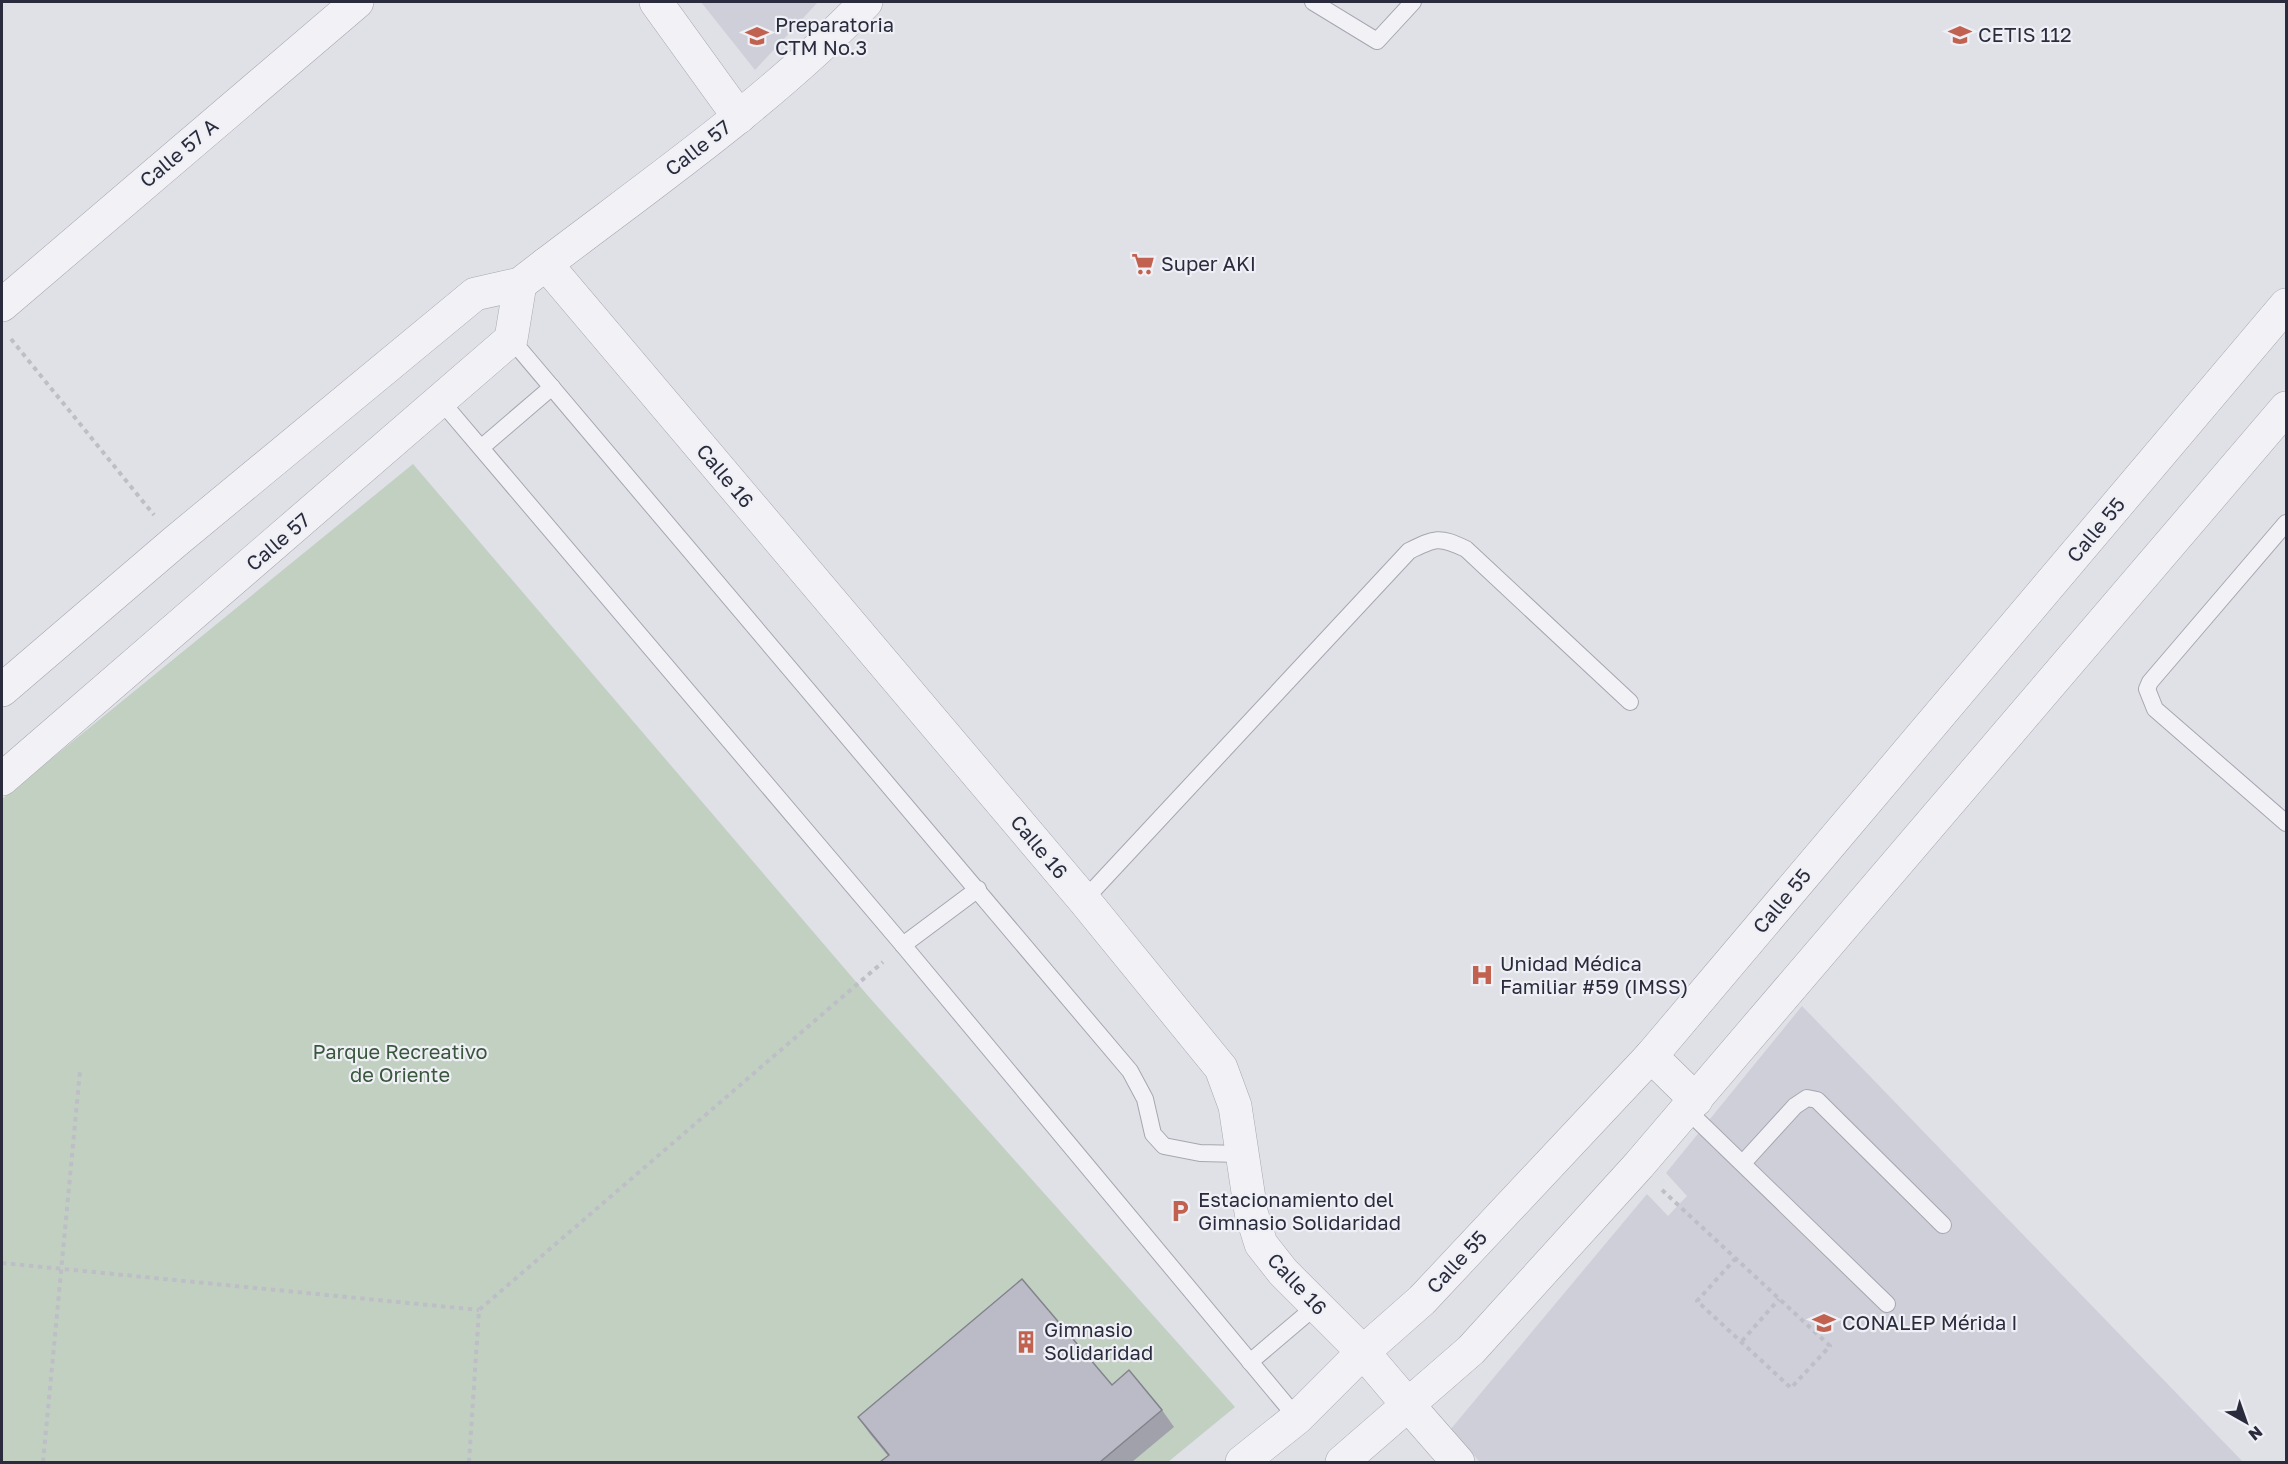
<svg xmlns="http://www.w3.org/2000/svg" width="2288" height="1464" viewBox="0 0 2288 1464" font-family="'Golos Text',sans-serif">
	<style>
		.built { fill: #cecfd9 }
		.green { fill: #c2d0c2 }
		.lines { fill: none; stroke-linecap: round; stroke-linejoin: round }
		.service-casing { stroke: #a6a6b1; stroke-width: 18 }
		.minor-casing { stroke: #a6a6b1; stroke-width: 34 }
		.tertiary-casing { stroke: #a6a6b1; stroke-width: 34 }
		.path { stroke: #bebec6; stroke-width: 4; stroke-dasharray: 4.5 4.5; stroke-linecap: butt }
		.service { stroke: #f2f2f6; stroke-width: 16 }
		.minor { stroke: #f2f2f6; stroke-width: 33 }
		.tertiary { stroke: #f2f2f6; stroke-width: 33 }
		.wall { fill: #a0a1ab }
		.building { fill: #babbc7; stroke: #82838b; stroke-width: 1.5 }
		.labels { text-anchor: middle; stroke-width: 4.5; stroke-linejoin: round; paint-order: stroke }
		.poi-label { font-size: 20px; fill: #2a2b3d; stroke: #eff0f5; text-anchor: start }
		.street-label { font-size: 20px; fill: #2a2b3d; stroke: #eff0f5 }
		.park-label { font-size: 20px; fill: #39573c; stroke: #eff0f5 }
	</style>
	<rect width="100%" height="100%" fill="#e0e0e7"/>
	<g class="built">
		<polygon points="701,2 818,2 755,70"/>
		<polygon points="1802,1006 2243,1462 1480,1462 1450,1430 1647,1194 1668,1216 1687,1196 1666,1173"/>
	</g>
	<polygon class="green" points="413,464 869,997 1235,1407 1168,1462 2,1462 2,799"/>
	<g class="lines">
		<g class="service-casing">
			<g id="service">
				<polyline points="1313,2 1377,41 1413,2"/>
				<polyline points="511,339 1130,1071 1145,1099 1153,1134 1164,1146 1200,1153 1241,1154"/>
				<polyline points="441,401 903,945 1297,1418"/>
				<polyline points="482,447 552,387"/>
				<polyline points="2286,523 2150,682 2147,689 2155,709 2286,823"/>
				<path d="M1084,900l325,-349c26,-13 30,-15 57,-2l164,153"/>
				<polyline points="903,945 978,889"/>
				<polyline points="1687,1110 1887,1304"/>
				<polyline points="1743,1163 1795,1106 1807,1098 1817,1100 1943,1225"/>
				<polyline points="1250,1362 1316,1306"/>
			</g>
		</g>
		<g class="minor-casing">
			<g id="minor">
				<polyline points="656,2 739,117"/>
				<polyline points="2,305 357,2"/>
				<polyline points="1409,1406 1458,1462"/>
			</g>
		</g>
		<g class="tertiary-casing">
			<g id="tertiary">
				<polyline points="546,264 1084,900 1221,1068 1235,1106 1251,1212 1261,1244 1283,1272 1363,1352 1409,1406"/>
				<path d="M2,690l174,-149 299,-247 45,-10 26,-20c109,-83 224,-163 320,-262"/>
				<polyline points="2,779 511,339 520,284"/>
				<polyline points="1651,1056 1696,1100"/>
				<polyline points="1242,1462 1297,1418 1363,1352 1422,1300 1651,1056 2286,305"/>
				<polyline points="1342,1462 1471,1350 1639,1165 2286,408"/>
			</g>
		</g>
		<g class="path">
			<polyline points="11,339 154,515"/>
			<polyline points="1662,1190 1830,1346 1791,1388 1697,1301 1735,1259"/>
			<polyline points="2,1263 479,1310"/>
			<polyline points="1742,1341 1779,1299"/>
			<polyline points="43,1462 80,1071"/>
			<polyline points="469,1462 479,1310 883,962"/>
		</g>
		<use href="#service" class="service"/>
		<use href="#minor" class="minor"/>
		<use href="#tertiary" class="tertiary"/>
	</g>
	<polygon class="wall" points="1162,1410 1174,1427 1132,1462 880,1462 888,1456 870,1434 858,1417"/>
	<polygon class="building" points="1022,1279 1112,1385 1129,1370 1162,1410 1100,1462 880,1462 889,1455 858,1417"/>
	<defs>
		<g id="university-bare" transform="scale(1.8)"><path d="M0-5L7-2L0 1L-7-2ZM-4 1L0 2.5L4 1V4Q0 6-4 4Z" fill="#c16250" stroke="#eff0f5" stroke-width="2.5" paint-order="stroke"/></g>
		<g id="school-bare" transform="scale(1.8)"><path d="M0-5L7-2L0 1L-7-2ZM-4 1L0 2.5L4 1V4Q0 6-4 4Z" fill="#c16250" stroke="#eff0f5" stroke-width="2.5" paint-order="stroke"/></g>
		<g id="supermarket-bare" transform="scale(1.8)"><path d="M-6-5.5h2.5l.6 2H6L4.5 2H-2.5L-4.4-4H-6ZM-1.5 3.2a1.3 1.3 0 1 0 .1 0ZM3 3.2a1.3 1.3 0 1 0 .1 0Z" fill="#c16250" stroke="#eff0f5" stroke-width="2.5" paint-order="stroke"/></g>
		<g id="hospital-bare" transform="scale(1.8)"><path d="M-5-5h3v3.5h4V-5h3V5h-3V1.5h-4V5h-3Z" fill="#c16250" stroke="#eff0f5" stroke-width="2.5" paint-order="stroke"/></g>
		<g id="parking-bare" transform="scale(1.8)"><path d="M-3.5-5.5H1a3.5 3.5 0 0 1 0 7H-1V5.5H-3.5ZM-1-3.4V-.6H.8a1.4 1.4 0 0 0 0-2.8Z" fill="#c16250" stroke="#eff0f5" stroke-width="2.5" paint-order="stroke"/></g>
		<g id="building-bare" transform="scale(1.8)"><path d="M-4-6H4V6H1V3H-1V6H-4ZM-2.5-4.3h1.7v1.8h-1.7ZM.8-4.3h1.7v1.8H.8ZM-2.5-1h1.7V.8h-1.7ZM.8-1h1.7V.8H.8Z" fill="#c16250" stroke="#eff0f5" stroke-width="2.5" paint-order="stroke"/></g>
	</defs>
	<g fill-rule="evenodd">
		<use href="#university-bare" x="1960" y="35"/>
		<use href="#school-bare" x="757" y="36"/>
		<use href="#supermarket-bare" x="1143" y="264"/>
		<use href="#hospital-bare" x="1482" y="975"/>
		<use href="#parking-bare" x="1180" y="1211"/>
		<use href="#university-bare" x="1824" y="1323"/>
		<use href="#building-bare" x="1026" y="1342"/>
	</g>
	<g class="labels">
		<g class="poi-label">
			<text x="775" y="32">Preparatoria<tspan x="775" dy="23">CTM No.3</tspan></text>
			<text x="1978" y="42">CETIS 112</text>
			<text x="1161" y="271">Super AKI</text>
			<text x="1500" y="971">Unidad Médica<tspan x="1500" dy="23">Familiar #59 (IMSS)</tspan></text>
			<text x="1198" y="1207">Estacionamiento del<tspan x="1198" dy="23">Gimnasio Solidaridad</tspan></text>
			<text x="1842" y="1330">CONALEP Mérida I</text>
			<text x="1044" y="1337">Gimnasio<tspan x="1044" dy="23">Solidaridad</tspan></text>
		</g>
		<g class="street-label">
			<text transform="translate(698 148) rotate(-38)" y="7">Calle 57</text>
			<text transform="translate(179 153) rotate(-40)" y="7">Calle 57 A</text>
			<text transform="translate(725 476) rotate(50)" y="7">Calle 16</text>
			<text transform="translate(2096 530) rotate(-50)" y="7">Calle 55</text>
			<text transform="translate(278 542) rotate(-41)" y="7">Calle 57</text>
			<text transform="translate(1039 847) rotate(50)" y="7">Calle 16</text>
			<text transform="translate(1782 901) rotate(-50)" y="7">Calle 55</text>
			<text transform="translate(1457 1262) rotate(-47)" y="7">Calle 55</text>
			<text transform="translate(1297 1284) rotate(47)" y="7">Calle 16</text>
		</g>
		<g class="park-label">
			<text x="400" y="1059">Parque Recreativo<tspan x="400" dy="23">de Oriente</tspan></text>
		</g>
	</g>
	<rect width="2288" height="1464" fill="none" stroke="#2a2b3d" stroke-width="6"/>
	<g transform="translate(2246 1422) rotate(140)" stroke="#eff0f5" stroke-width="4.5" paint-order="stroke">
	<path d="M0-4.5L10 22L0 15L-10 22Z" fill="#2a2b3d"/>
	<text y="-9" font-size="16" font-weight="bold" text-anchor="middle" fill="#2a2b3d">N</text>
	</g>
</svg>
